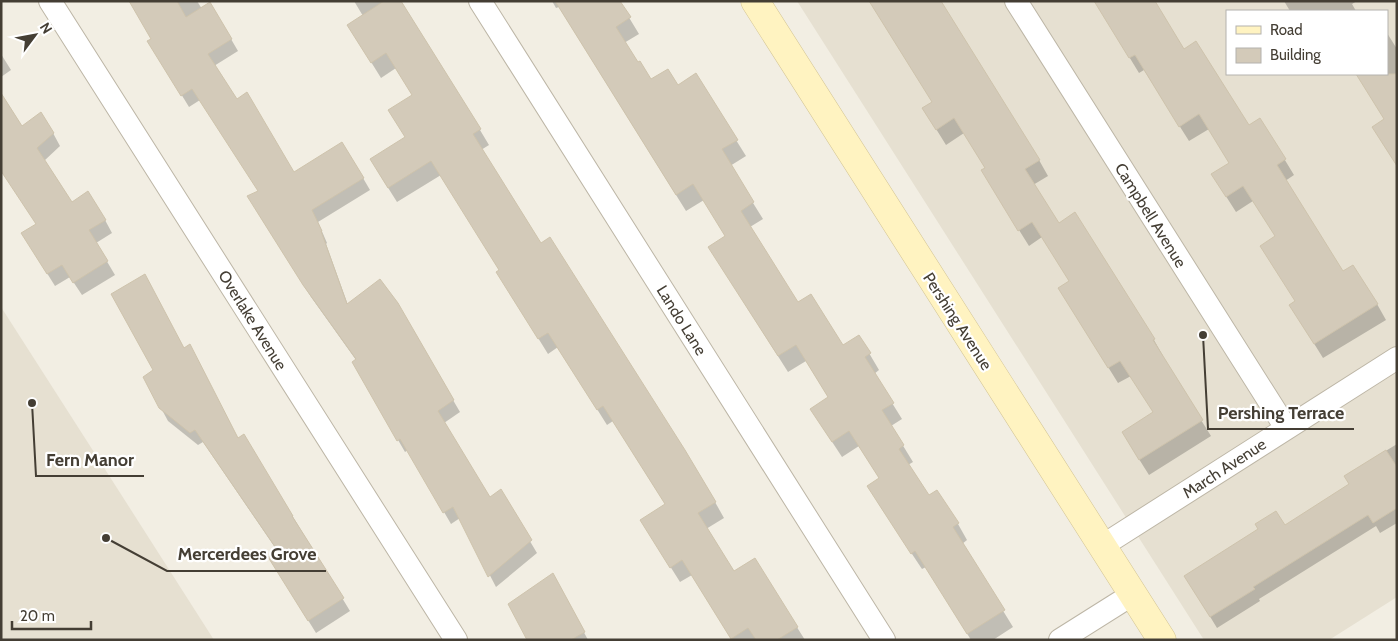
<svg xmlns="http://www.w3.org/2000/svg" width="1398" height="641" viewBox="0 0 1398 641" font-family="Cabin,sans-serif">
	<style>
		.residential { fill: #e6e0d1; fill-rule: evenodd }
		.shadow { fill: #0003 }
		.building { fill: #d3cab9; stroke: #cec3ac }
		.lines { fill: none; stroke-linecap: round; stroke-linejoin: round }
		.street-casing { stroke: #bdb6a6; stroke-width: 24 }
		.secondary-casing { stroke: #d3c493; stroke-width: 29 }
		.street { stroke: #fff; stroke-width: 22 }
		.secondary { stroke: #fff3c1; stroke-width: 28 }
		.labels { text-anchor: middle; stroke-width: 4.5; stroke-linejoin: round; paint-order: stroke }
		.street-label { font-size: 16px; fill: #443e34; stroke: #fff }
		.leader { fill: none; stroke: #443e34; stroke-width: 2 }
		.callout-dot { fill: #443e34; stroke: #fff; stroke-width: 2 }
		.callout-label { font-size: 18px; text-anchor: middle; font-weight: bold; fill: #443e34; stroke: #fff; stroke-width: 4.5; stroke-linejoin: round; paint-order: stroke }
	</style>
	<rect width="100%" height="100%" fill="#f2eee3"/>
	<g class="residential">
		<path d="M797,1h600v596l-68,43h-125zM1227,11h160v63h-160z"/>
		<polygon points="1,307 124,499 214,640 1,640"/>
	</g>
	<g class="shadow">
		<polygon points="131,1 197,1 202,9 231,39 238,51 214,66 236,101 294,174 363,178 370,190 318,222 327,243 326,244 348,305 397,304 460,412 444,423 489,499 500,491 537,553 496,587 460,518 451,524 408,450 405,452 353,362 356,360 311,297 255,208 259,191 200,100 189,107 156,53 153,39"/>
		<polygon points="354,1 399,1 480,130 489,145 481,150 541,245 715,502 724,518 706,529 734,572 754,559 805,640 732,640 692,575 680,582 651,536 666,505 613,421 607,425 558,347 548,354 507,288 500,271 441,175 397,202 380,175 406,138 414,95 396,68 381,78 358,41 363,16"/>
		<polygon points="552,1 619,1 639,34 624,43 651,81 677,86 736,140 746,156 730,166 763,219 750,227 798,304 842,347 859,336 879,370 874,374 902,419 891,426 913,462 908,465 929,497 958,524 967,540 962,544 1013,627 993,640 971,640 926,567 922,569 878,503 880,479 859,446 842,457 821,425 829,398 806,361 788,372 719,263 726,237 704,200 686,211 559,7 556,8"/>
		<polygon points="1095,1 1184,50 1248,127 1260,119 1294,175 1285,181 1343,273 1377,304 1386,320 1323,358 1300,321 1296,302 1276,237 1253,201 1236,212 1222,190 1230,164 1209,129 1189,141 1144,70 1139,73"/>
		<polygon points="1284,1 1357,1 1352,4 1356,11 1290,11"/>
		<polygon points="1387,33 1397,49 1397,165 1386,119 1357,74 1387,74"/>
		<polygon points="1,54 11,70 1,77"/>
		<polygon points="933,103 1039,160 1048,176 1033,185 1058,224 1075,214 1154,340 1163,356 1161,356 1211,436 1149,475 1132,448 1154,413 1131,376 1118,383 1069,304 1070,282 1042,237 1029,246 992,187 986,169 964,133 946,145 933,124"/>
		<polygon points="22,128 53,133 60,146 44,161 72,203 105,220 112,233 96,243 115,275 82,295 70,277 55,286 30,246 37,225"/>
		<polygon points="184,350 239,440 244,436 350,611 316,633 277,570 278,552 203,442 198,445 168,421 161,408"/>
		<polygon points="1397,444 1397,523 1380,533 1376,526 1259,599 1260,601 1217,628 1192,587 1285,526 1351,485 1345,476"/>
		<polygon points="559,585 588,640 528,640"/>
	</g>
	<g class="building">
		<polygon points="129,1 177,1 186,17 210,2 232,39 208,54 237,99 247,92 294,172 342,142 364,178 312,210 322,231 321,231 347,304 380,279 398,303 454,400 438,411 490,497 501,489 532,540 488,577 453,507 443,513 400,439 397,441 352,362 356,359 303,285 247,196 258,191 192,89 181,96 147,41 151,39"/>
		<polygon points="384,1 401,1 481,129 473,134 541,243 550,237 685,450 716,502 698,513 734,571 755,558 798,627 777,640 756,640 748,628 731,639 682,560 670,568 640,520 665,504 603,406 597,410 548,333 538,339 496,272 499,270 431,161 388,188 370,159 405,137 388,110 412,95 386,53 371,63 347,25"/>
		<polygon points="555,1 620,1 631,17 616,27 638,62 640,61 651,79 668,69 678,85 696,73 738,140 722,149 754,202 741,211 798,302 811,294 843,345 859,335 871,353 865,357 894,403 882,410 904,445 899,449 929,495 937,490 959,523 953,527 1005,610 967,634 915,551 911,554 867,486 879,478 849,431 832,442 810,409 828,397 796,345 778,356 708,247 725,236 693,184 676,195"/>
		<polygon points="869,1 941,1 1040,160 1025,169 1059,223 1075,212 1155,339 1153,340 1203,420 1139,460 1122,432 1153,412 1120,361 1108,368 1058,288 1069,281 1032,222 1018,231 981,170 985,168 954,118 936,130 922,108 932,102"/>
		<polygon points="1094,1 1155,1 1184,49 1196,41 1249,125 1260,118 1286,159 1277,165 1343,271 1353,265 1378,304 1314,344 1289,305 1295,301 1260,246 1275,236 1243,186 1226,197 1211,174 1229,163 1199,114 1179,127 1135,55 1129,58"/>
		<polygon points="1356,74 1397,74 1397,166 1372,127 1384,119"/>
		<polygon points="1,93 22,126 41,112 54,133 37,148 72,202 88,191 106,220 89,230 108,261 73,283 62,265 47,274 21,233 36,224 1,171"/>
		<polygon points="145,274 184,348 190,344 238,438 244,434 293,516 292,516 344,598 308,621 268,557 278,551 195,430 190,433 159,408 143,377 153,370 111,294"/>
		<polygon points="1386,450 1397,467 1397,508 1373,523 1368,515 1253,587 1255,589 1210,617 1184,576 1258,529 1255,524 1276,511 1285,525 1349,484 1344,476"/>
		<polygon points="553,573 585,632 571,640 527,640 508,604"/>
	</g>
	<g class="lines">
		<g class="street-casing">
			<g id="street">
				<polyline points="50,1 456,640"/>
				<polyline points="480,1 884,640"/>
				<polyline points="1016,1 1286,428"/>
				<polyline points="1102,546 1397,358"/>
				<polyline points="1060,640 1133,594"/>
			</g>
		</g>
		<g class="secondary-casing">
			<polyline id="secondary" points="755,1 1162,640"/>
		</g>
		<use href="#street" class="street"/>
		<use href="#secondary" class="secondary"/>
	</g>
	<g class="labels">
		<g class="street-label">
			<text transform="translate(1151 215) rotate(58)" y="6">Campbell Avenue</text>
			<text transform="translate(253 320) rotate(58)" y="6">Overlake Avenue</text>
			<text transform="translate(682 320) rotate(58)" y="6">Lando Lane</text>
			<text transform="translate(958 321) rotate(57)" y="6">Pershing Avenue</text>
			<text transform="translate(1224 468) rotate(-33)" y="6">March Avenue</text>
		</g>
	</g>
	<path class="leader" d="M1203 335L1208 429H1354M32 403L36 476H144M106 538L167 571H326"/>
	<g class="callout-dot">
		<circle cx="1203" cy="335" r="5"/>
		<circle cx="32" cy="403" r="5"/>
		<circle cx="106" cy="538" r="5"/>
	</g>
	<g class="callout-label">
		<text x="1281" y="419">Pershing Terrace</text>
		<text x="90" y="466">Fern Manor</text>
		<text x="247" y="560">Mercerdees Grove</text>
	</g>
	<rect width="1398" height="641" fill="none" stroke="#443e34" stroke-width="5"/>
	<rect x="1226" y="10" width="162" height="65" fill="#ffffff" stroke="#b4b2ae"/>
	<rect x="1236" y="26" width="25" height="8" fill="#fff3c1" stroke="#b4b2ae"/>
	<text x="1270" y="35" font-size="15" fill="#443e34">Road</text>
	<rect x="1236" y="48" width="25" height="15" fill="#d3cab9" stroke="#b4b2ae"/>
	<text x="1270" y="60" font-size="15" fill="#443e34">Building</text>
	<g transform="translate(35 35) rotate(58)" stroke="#ffffff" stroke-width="4" paint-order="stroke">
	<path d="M0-4L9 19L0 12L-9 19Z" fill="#443e34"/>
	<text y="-8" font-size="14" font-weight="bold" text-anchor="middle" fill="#443e34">N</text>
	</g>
	<path d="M12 621v8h79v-8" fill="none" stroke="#443e34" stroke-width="2.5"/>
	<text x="20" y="621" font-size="15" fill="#443e34" stroke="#ffffff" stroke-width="4" paint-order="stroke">20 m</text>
</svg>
